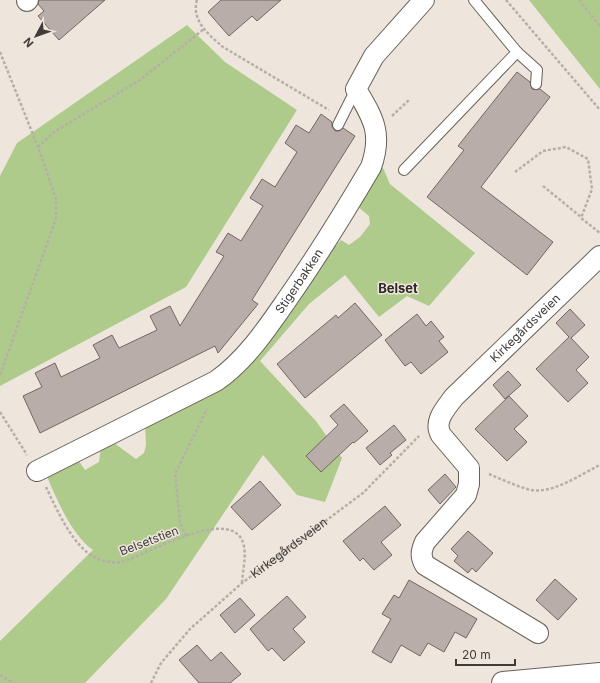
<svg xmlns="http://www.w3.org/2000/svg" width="600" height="683" viewBox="0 0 600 683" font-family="Inter,sans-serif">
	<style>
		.green { fill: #aecb8b }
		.building { fill: #b9ada9; stroke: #726764 }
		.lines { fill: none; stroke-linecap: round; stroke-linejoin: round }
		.service-casing { stroke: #686159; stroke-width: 12 }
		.minor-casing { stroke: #686159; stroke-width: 22 }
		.tertiary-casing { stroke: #686159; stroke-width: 24 }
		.path { stroke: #b6afa8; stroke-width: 2.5; stroke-dasharray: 3 2; stroke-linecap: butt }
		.service { stroke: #fff; stroke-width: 10 }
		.minor { stroke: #fff; stroke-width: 20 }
		.tertiary { stroke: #fff; stroke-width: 22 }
		.labels { text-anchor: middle; stroke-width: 3; stroke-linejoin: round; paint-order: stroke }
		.street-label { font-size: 12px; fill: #3f3c39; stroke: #eee6dd }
		.neighbourhood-label { font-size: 13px; font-weight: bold; fill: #2f2a23; stroke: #eee6dd }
	</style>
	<rect width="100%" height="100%" fill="#eee6dd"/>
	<g class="green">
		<polygon points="529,0 600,0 600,89"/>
		<polygon points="187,25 225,62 297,110 186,287 0,386 0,176 17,143"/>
		<path d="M377,164l6,4 7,16 85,69 -46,53 -22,-10 -28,21 -34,-42 -36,29 -49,57 56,60 26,37 -17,44 -28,-7 -34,-40 -97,144 -81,84h-85v-42l93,-91c-21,-14 -37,-52 -47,-76l30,-17 9,13 14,-8 2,-15 13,-4 22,16 8,-6 2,-8 -1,-20 45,-24 151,-161 8,5 11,-8 10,-13 -1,-8 -12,-10z"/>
	</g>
	<g class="building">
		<polygon points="39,0 105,0 59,40 38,16 44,11 38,4"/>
		<polygon points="221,0 281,0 257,21 252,16 229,36 208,12"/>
		<polygon points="517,72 530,82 532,89 540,89 550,97 481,187 553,242 527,275 427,197 464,150 458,146"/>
		<polygon points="321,114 332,122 332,126 335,131 339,131 343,128 355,136 252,300 258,304 218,353 215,346 40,433 23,396 42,387 35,373 55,363 61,377 100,358 93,345 112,335 119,348 157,330 150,316 170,306 180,326 224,256 216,252 228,233 241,241 263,206 250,198 262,179 275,187 297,152 285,143 296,125 309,133"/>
		<polygon points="355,303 382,335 305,398 277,364 336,315 338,318"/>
		<polygon points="570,309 585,325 571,338 589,357 576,370 588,383 568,402 536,369 569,337 556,323"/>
		<polygon points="417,314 426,326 431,321 444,337 439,341 448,352 421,374 411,362 405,366 385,340"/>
		<polygon points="508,371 521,385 505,399 493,385"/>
		<polygon points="509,396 528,416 514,429 527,442 507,461 475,429"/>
		<polygon points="344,404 368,431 354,443 353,442 321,472 306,456 338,425 330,416"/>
		<polygon points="394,425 406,440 390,453 392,455 380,465 366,448"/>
		<polygon points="445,474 456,487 440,504 428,490"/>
		<polygon points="260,481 281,505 252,530 231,507"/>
		<polygon points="385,506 401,525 381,542 392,555 374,570 363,558 360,561 343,541"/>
		<polygon points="468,531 493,553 476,572 472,568 468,573 454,561 458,556 451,549"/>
		<polygon points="555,579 577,599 558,620 536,600"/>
		<polygon points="409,580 477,619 466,638 455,632 444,652 428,643 420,656 401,645 391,663 372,652 391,619 382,614 394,595 399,598"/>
		<polygon points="287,596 306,617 293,629 305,642 284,661 272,648 268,651 250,629"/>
		<polygon points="240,598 255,615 235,633 220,615"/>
		<polygon points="197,645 211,661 221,652 241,674 230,683 199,683 179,660"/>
	</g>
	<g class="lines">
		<g class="service-casing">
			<g id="service">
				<polyline points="517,52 537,70 536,84"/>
				<polyline points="338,125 356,89"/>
				<polyline points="404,170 517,52 474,0"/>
			</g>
		</g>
		<g class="minor-casing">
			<g id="minor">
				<polyline points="27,1 28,0"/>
				<path id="s2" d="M37,471l179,-90c29,-20 50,-51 70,-80 30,-43 58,-88 85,-134 12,-34 2,-49 -15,-78l18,-33 50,-56"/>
				<path id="s3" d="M538,633l-113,-68c-5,-9 -4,-14 0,-23l41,-47 3,-11v-16l-28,-33c-8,-14 5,-27 13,-38l146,-141"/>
			</g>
		</g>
		<g class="tertiary-casing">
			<polyline id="tertiary" points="503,683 600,674"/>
		</g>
		<g class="path">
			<path d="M197,0c-6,21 12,35 26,47l106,63"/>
			<polyline points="506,0 600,110"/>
			<polyline points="579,0 600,26"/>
			<polyline points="0,52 38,147 56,199 56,219 0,375"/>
			<polyline points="392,116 409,100"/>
			<polyline points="38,147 54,132 140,80 204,29"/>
			<polyline points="515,172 543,151 566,147 588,159 592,189 581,218 600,233"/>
			<polyline points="543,186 581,217"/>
			<polyline points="0,412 27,455"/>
			<path d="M489,474c12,5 25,11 38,15 24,7 52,-14 73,-24"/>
			<path d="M46,487c11,23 27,60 50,71 5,3 21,6 26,4 24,-7 113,-60 122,-16 2,11 -1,25 -2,36"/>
			<polyline points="186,536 180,522 175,474 207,409"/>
			<polyline points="0,675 14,683"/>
			<path id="s1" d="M151,683l10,-20 29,-34 52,-46 121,-90 56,-57"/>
		</g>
		<use href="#service" class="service"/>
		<use href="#minor" class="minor"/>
		<use href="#tertiary" class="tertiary"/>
	</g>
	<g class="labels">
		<g class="street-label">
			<text dy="4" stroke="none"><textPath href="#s2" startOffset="331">Stigerbakken</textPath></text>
			<text dy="4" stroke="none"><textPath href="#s3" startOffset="431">Kirkegårdsveien</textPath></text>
			<text transform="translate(149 541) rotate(-21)" y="4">Belsetstien</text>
			<text dy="4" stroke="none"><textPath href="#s1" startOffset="195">Kirkegårdsveien</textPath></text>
		</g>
		<g class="neighbourhood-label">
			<text x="398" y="293">Belset</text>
		</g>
	</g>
	<g transform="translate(36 36) rotate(229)" stroke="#eee6dd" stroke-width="3" paint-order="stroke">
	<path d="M0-3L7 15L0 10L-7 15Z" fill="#3f3c39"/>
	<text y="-6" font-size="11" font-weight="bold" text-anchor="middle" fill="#3f3c39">N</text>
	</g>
	<path d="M456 659v6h59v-6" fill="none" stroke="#3f3c39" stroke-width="2"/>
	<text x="462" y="659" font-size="12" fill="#3f3c39" stroke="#eee6dd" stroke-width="3" paint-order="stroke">20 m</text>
</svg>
